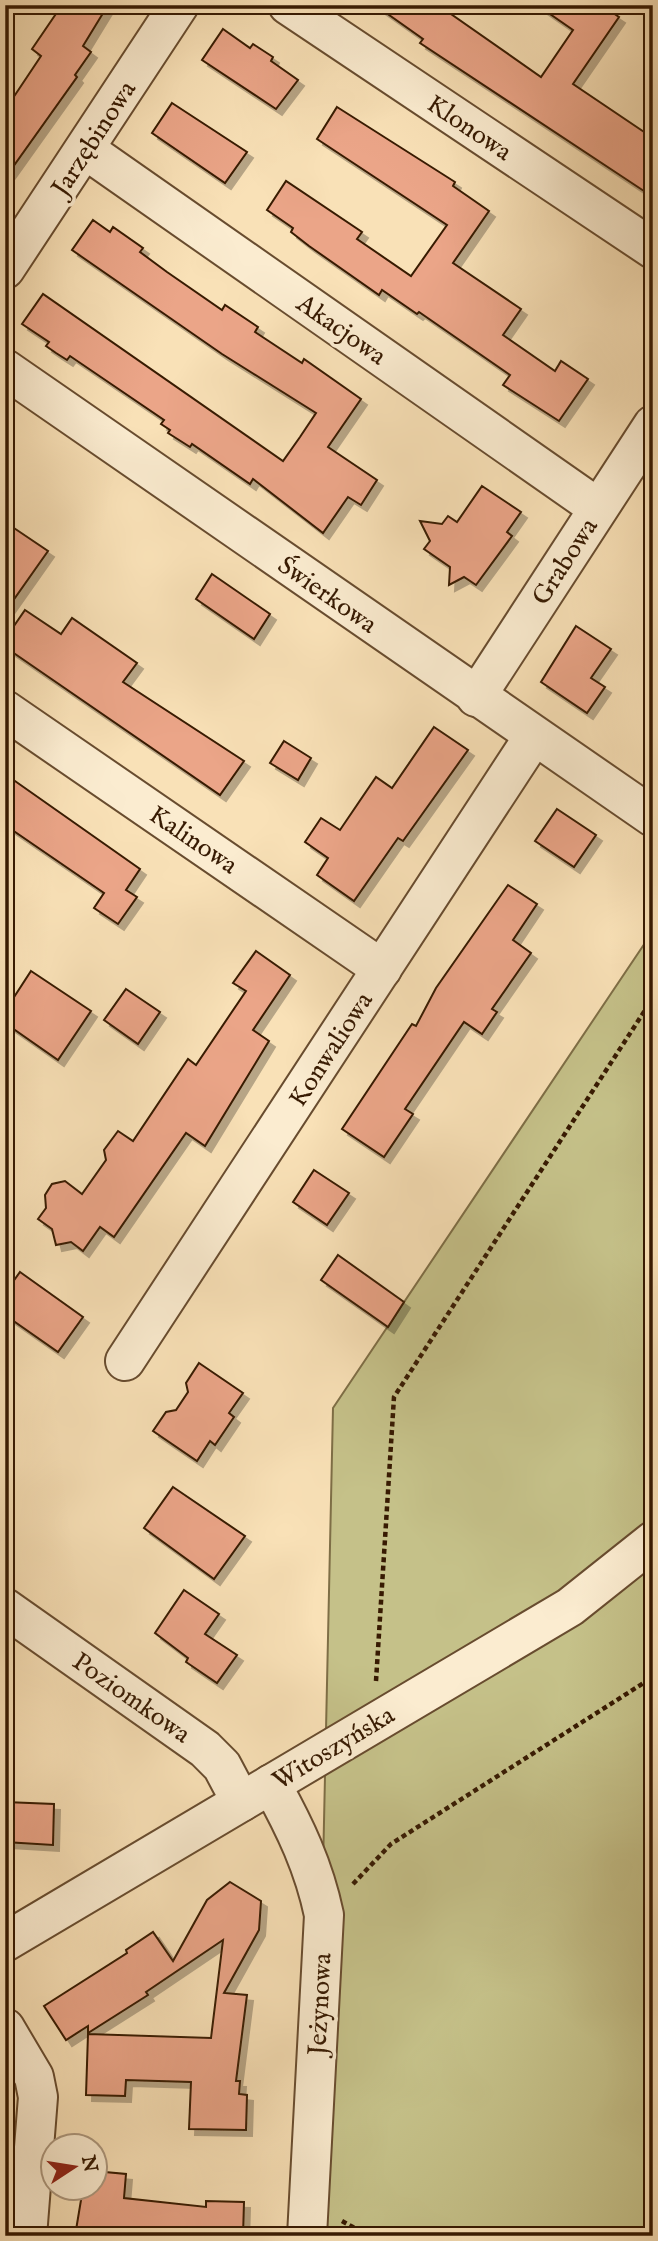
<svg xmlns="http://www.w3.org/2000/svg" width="658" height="2241" viewBox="0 0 658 2241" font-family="'IM FELL English',serif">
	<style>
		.green { fill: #c5c189; stroke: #7e6e46; stroke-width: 2 }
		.building { fill: #eba588; stroke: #371a02; stroke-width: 2; filter: url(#shadow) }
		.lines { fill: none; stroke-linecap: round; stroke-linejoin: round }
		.minor-casing { stroke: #684c2f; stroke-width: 42 }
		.path { stroke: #371a02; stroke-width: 4.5; stroke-dasharray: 5 3.5; stroke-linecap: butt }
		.minor { stroke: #fbecd0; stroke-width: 38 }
		.labels { text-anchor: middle; stroke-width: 7; stroke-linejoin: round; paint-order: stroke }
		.street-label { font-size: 26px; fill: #371a02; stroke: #fbecd0 }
	</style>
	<defs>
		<filter id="shadow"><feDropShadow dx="6" dy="6" stdDeviation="0" flood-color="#0004"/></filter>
	</defs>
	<rect width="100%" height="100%" fill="#f9e1b7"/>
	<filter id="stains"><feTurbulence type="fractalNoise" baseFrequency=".00286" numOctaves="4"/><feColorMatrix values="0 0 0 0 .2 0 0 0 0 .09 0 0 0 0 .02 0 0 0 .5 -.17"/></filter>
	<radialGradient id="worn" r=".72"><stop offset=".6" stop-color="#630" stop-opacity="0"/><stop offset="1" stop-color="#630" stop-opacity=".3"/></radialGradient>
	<polygon class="green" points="653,931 653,2236 315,2236 333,1408"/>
	<g class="building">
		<polygon points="62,5 108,5 83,46 91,52 75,75 77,77 5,178 5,110 41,56 32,49"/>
		<polygon points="375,5 438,5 541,77 573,30 537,5 601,5 619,17 573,84 653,138 653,197 420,43 423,39"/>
		<polygon points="223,29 250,48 253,44 273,57 271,61 298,80 276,109 202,60"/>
		<polygon points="172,103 247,152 225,183 152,133"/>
		<polygon points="337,107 455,182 453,186 489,211 453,263 521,309 503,335 555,371 561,361 588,379 559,421 503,385 510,375 419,312 417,314 382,290 379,295 309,246 291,232 293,228 267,210 286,181 362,232 357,239 411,276 447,225 317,139"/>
		<polygon points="93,220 110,232 113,227 143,248 140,252 167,272 222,310 225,305 258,327 255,332 302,363 304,359 361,399 328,447 377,480 361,505 348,497 323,533 253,479 250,484 192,444 190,447 168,433 170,430 161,424 164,420 70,356 67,360 56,353 46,346 49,342 22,324 43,294 283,461 300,437 316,413 222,354 72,250"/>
		<polygon points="482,486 521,512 507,532 512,536 476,585 464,577 449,585 450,567 424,549 430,541 420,521 442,524 448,516 457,522"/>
		<polygon points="5,522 48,551 5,612"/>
		<polygon points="212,574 270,614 254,639 196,599"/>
		<polygon points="25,610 61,634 72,618 137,663 123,682 244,761 220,795 5,647 5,639"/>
		<polygon points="576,626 611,649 591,678 605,687 587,713 541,682"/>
		<polygon points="434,727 468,750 403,841 398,838 354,901 317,875 328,858 305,842 321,818 340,830 376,777 392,788"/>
		<polygon points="284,741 311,758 298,780 270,763"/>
		<polygon points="5,774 140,869 126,890 137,897 118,924 94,908 104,893 5,825"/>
		<polygon points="557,809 596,835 574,867 535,841"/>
		<polygon points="508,885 537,904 513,940 531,953 492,1009 497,1012 482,1034 464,1022 405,1109 413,1114 384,1157 342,1129 412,1024 416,1026 436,988"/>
		<polygon points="256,951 290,975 253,1030 269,1041 205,1146 186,1133 114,1237 100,1227 83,1251 71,1242 56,1245 52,1229 38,1219 46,1208 45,1195 52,1184 65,1181 82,1194 106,1160 104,1150 118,1131 133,1141 188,1059 196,1065 246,991 233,983"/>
		<polygon points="31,971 91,1011 58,1060 5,1023 5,1011"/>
		<polygon points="126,989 160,1012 138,1044 104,1020"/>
		<polygon points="314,1170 349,1193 327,1225 293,1202"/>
		<polygon points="338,1255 404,1302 388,1327 321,1280"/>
		<polygon points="20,1272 83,1317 58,1352 5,1315 5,1293"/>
		<polygon points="199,1363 243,1393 229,1413 234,1417 215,1445 210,1441 197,1461 153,1431 166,1412 176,1410 188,1392 186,1383"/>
		<polygon points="173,1487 245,1536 214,1579 144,1528"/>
		<polygon points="184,1590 219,1614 205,1634 237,1655 217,1683 186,1662 188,1658 155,1633"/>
		<polygon points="5,1802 54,1804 53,1845 5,1842"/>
		<polygon points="230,1882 261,1901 259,1930 224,1993 247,1995 236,2081 240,2081 239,2094 247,2095 246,2130 189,2129 191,2082 126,2080 125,2096 86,2095 88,2034 211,2038 223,1940 146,1992 148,1995 88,2033 88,2026 66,2040 44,2006 127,1953 126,1950 153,1932 173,1961 207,1900"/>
		<polygon points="94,2171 126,2174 124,2198 206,2207 206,2201 244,2202 243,2236 75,2236 83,2188 94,2188"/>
	</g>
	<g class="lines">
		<g class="minor-casing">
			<g id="minor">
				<polyline points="288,5 653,249"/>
				<polyline points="86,150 598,508"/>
				<polyline points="5,269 179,5"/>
				<polyline points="5,369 653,817"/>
				<polyline points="476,697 653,425"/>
				<polyline points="5,710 382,969"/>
				<polyline points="125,1361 534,736"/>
				<polyline points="5,1608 205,1749 222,1766 241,1802"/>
				<path d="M271,1784c24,43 43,83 53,131l-17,321"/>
				<polyline points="5,1942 570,1607 653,1541"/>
				<polyline points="5,2028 34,2077 38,2097 27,2236"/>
			</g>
		</g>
		<g class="path">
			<polyline points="376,1681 394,1397 653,998"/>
			<polyline points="353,1884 391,1844 653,1677"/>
			<polyline points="342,2221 369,2236"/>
		</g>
		<use href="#minor" class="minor"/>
	</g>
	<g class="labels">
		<g class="street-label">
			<text transform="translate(470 127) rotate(34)" y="9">Klonowa</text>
			<text transform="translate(93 138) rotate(-57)" y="9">Jarzębinowa</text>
			<text transform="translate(342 329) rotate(35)" y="9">Akacjowa</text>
			<text transform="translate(564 561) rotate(-57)" y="9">Grabowa</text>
			<text transform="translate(328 594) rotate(35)" y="9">Świerkowa</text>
			<text transform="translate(194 839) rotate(34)" y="9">Kalinowa</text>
			<text transform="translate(330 1049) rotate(-57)" y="9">Konwaliowa</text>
			<text transform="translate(132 1697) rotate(35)" y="9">Poziomkowa</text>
			<text transform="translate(333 1747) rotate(-31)" y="9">Witoszyńska</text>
			<text transform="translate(319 2004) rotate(-87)" y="9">Jeżynowa</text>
		</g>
	</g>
	<rect width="658" height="2241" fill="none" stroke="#f9e1b7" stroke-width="28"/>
	<rect x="7" y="7" width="644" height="2227" fill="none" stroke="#371a02" stroke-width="3.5"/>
	<rect x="14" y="14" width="630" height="2213" fill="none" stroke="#371a02" stroke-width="2"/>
	<g transform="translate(74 2167) rotate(78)"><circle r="33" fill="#fbecd0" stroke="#ad987e" stroke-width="2"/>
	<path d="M0-5L12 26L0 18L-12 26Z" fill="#8f2418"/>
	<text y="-10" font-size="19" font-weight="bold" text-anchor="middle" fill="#371a02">N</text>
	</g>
	<rect width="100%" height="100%" filter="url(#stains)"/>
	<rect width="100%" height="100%" fill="url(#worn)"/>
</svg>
